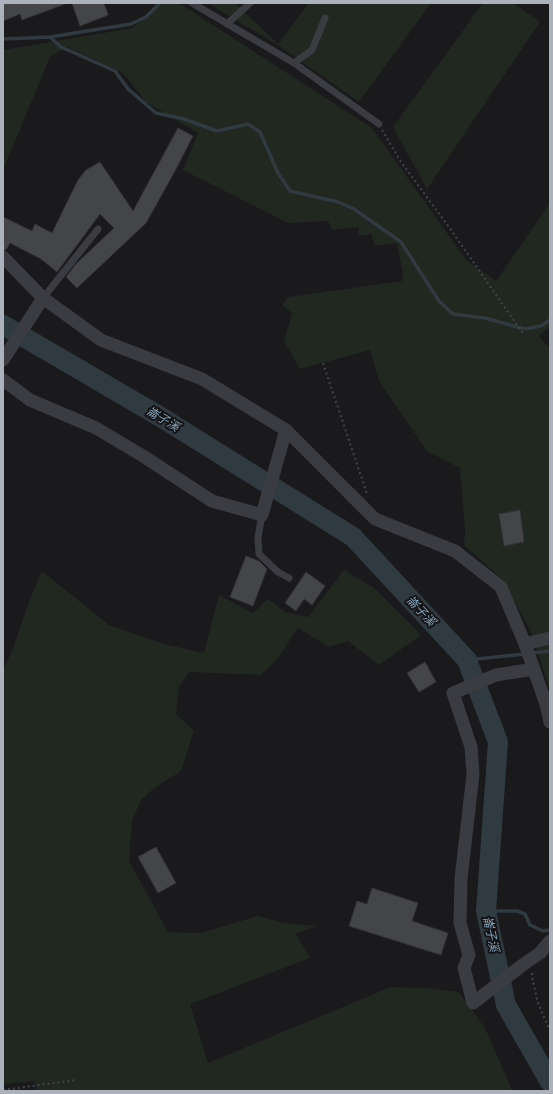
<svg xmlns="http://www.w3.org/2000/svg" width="553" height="1094" viewBox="0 0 553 1094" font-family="'DM Sans','Noto Sans TC',sans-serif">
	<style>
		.green { fill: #202820 }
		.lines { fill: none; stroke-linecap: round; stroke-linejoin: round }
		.stream { stroke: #2f3a41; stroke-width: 3.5 }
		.river { stroke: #2f3a41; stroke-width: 20 }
		.building { fill: #444549; stroke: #343438 }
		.path { stroke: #414348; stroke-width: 2; stroke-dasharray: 2 3; stroke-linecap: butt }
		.lane { stroke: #3b3c41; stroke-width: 7 }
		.street { stroke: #3b3c41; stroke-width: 13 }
		.labels { text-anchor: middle; stroke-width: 4; stroke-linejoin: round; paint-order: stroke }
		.water-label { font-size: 12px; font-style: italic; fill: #84a2b7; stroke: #151517 }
	</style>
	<rect width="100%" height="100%" fill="#1a1a1c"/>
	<g class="green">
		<polygon points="158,3 179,3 372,128 467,261 496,281 550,203 550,327 539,336 550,349 550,690 531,632 503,580 464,545 465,531 460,468 427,451 379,381 370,350 300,369 284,341 292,313 282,305 288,297 402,281 403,273 397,243 375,246 371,234 359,236 358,227 332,230 328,221 288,223 183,170 198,133 146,102 122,72 67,47 50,57 3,170 3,50 133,28"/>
		<polygon points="208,3 235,3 278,44 309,3 431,3 359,102 278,45 222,12"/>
		<polygon points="483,3 513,3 540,22 427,189 393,127"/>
		<polygon points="344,570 374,588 421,635 379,665 348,641 329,647 298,628 277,659 261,675 189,672 179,687 176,714 194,731 181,771 153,789 141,800 132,821 129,861 168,932 201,933 258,916 284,923 316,926 296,934 310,958 190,1004 208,1063 391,987 426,988 459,992 485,1028 512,1090 508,1091 37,1091 34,1081 3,1084 3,670 12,651 30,599 42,571 109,625 164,644 204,653 219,595 253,613 268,599 285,612 308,617"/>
	</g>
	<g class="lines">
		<g class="stream">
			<polyline points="50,37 61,47 115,71 128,89 156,113 184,119 217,131 248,124 260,132 278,173 290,191 338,202 354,209 401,242 439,301 453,314 485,318 525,329 541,326 550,320"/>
			<polyline points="3,39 50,37 131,24 146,17 160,3"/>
			<polyline points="531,653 550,651"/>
			<polyline points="467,660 525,654"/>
			<polyline points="486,911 517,911 525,914 530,925 543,931 550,930"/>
		</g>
		<polyline class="river" points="3,325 159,416 353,537 467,660 498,742 486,911 506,1005 550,1082"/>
	</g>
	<g class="building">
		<polygon points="3,3 65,3 65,4 22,20 20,14 3,21"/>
		<polygon points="72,3 104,3 108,15 80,26"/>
		<polygon points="178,128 193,136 175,171 146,223 77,288 66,277 76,264 114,228 100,214 57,272 41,259 10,243 6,250 3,249 3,217 32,231 35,224 52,233 78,180 86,170 100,162 133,211"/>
		<polygon points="520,510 524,542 504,546 499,514"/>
		<polygon points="246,556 259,561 267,569 253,606 230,597"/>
		<polygon points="306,572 325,586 312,605 304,599 296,611 285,603"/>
		<polygon points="425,662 436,682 419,692 407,673"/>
		<polygon points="156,847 176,883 158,893 138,857"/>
		<polygon points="372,888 418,903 412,921 448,933 441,955 349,926 357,901 367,904"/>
	</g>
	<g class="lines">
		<g class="path">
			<polyline points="382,130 401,162 451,230 524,335"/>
			<polyline points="323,363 367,494"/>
			<polyline points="532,973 532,977 538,1003 550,1031"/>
			<polyline points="3,1090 76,1080"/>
		</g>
		<g class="lane">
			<polyline points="192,3 294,63 379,124"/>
			<polyline points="227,24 250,3"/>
			<polyline points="294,63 312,50 325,18"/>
			<polyline points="43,298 98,229"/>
			<polyline points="262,515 258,537 259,554 278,572 289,578"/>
		</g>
		<g class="street">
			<polyline points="3,257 43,298 101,340 202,379 286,430 375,519 455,551 501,587 525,644 546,704 550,722"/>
			<polyline points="3,360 43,298"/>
			<polyline points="3,380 30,400 96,428 143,456 212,501 262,515 286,430"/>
			<polyline points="525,644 550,638"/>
			<polyline points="534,669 496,675 453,693 471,747 473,774 461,879 460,923 469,955 464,968 473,1003 524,964 540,953 550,941"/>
		</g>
	</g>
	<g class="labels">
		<g class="water-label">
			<text transform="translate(163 419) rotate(31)" y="4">崙子溪</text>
			<text transform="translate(421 611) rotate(47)" y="4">崙子溪</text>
			<text transform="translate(491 934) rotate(78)" y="4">崙子溪</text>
		</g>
	</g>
	<rect width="553" height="1094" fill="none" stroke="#acb2bc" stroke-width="8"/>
</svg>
